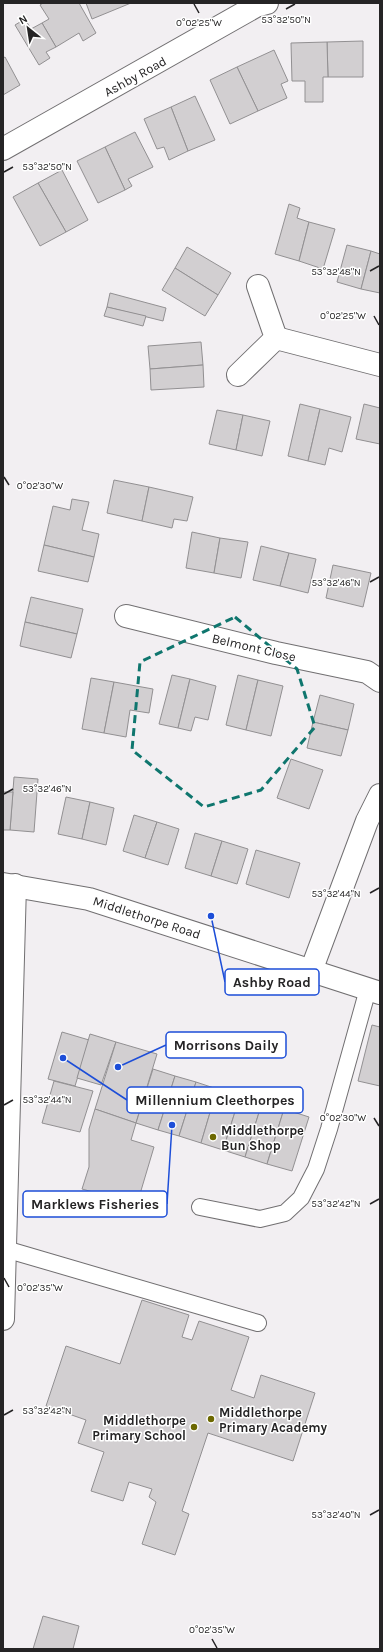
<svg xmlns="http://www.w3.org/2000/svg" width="383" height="1652" viewBox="0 0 383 1652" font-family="Karla,sans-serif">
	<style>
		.building { fill: #d2cfd1; stroke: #929092 }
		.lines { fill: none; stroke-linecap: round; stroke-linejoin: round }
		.lane-casing { stroke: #716f71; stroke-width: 18 }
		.street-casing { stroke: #716f71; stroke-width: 24 }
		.lane { stroke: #fff; stroke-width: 16 }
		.street { stroke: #fff; stroke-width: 22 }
		.marked { fill: none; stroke: #0f766e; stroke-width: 3; stroke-dasharray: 8 5; stroke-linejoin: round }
		.ticks { fill: none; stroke: #252425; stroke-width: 1.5 }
		.poi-dot { fill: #6c6800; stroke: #fff; stroke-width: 1.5 }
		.labels { text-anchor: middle; stroke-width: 3; stroke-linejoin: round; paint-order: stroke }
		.street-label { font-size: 13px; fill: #252425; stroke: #fff }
		.poi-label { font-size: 13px; font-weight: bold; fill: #252425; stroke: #fff; text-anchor: start }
		.ticks-label { font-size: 10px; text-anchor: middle; fill: #252425; stroke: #fff; stroke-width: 3; stroke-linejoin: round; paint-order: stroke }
		.leader { fill: none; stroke: #1d4ed8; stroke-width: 1.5 }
		.callout-dot { fill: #1d4ed8; stroke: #fff; stroke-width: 1.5 }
		.callout { fill: #fff; stroke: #1d4ed8; stroke-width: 1.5 }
		.callout-label { font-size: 14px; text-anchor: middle; font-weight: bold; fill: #252425 }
	</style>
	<rect width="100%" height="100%" fill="#f2eff2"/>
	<g class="building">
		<polygon points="43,3 79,3 96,33 83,41 79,33 56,47 42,23 49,19 40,5"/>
		<polygon points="86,3 131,3 92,19"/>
		<polygon points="25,19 31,29 42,23 56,47 46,52 50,58 39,65 15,25"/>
		<polygon points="363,41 363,77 328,77 327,42"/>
		<polygon points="327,42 328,77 323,77 323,102 305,102 305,81 292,81 291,43"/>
		<polygon points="274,50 288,81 281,84 287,98 258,111 237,67"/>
		<polygon points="5,57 20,85 3,95 3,58"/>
		<polygon points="237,67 258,111 230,124 210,80"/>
		<polygon points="195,96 215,140 188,151 171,107"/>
		<polygon points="171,107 188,151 169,160 164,147 157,149 144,119"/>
		<polygon points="135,132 153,167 128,179 132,186 125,190 105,147"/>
		<polygon points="105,147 125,190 98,203 77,161"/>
		<polygon points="62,170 88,220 66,232 38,183"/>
		<polygon points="38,183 66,232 40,246 13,197"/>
		<polygon points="289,204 300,208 297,218 309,222 299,261 275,254"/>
		<polygon points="309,222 335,229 323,269 299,261"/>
		<polygon points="347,245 371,251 361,289 337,282"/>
		<polygon points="187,247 231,273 218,295 175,268"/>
		<polygon points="371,251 380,254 380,293 361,289"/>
		<polygon points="175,268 218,295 205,316 162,290"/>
		<polygon points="110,293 166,308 163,321 107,307"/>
		<polygon points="107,307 146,316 143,326 104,316"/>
		<polygon points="201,342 203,365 150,369 148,346"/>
		<polygon points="203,365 204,387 151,390 150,369"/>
		<polygon points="300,404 320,409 308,461 288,456"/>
		<polygon points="364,404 380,408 380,444 356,439"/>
		<polygon points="320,409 351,417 342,452 329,448 325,465 308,461"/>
		<polygon points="217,410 243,415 236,450 209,444"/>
		<polygon points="243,415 270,421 262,456 236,450"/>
		<polygon points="114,480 149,487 142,521 107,513"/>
		<polygon points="149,487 193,497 187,521 174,519 172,528 142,521"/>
		<polygon points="72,499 89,502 82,530 99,534 94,557 44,545 53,506 70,510"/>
		<polygon points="192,532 220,538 214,573 186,568"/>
		<polygon points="220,538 248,542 241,578 214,573"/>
		<polygon points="44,545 94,557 88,582 38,571"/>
		<polygon points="261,546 289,553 280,586 253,580"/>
		<polygon points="289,553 316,559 308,593 280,586"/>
		<polygon points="333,565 371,573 363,607 326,598"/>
		<polygon points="31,597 83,609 77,634 25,622"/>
		<polygon points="25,622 77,634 71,658 20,646"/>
		<polygon points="172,675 190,679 178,728 159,724"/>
		<polygon points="238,675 258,680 246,730 226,725"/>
		<polygon points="91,678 114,682 104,733 82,729"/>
		<polygon points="190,679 216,686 208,720 195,717 191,731 178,728"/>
		<polygon points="258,680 283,686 271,736 246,730"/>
		<polygon points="114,682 153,689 149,713 130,710 126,737 104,733"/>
		<polygon points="320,695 354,704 348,730 313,722"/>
		<polygon points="313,722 348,730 341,756 307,748"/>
		<polygon points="291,759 323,770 309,809 277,798"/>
		<polygon points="14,777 38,779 34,832 10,830"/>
		<polygon points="3,792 13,792 10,830 3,830"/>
		<polygon points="66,797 90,802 82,839 58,834"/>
		<polygon points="90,802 114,808 106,845 82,839"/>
		<polygon points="134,815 157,822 145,858 123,851"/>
		<polygon points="157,822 179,829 168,865 145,858"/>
		<polygon points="195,833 222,841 211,876 185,868"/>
		<polygon points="222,841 248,849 237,884 211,876"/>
		<polygon points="256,850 300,863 289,898 246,884"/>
		<polygon points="372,1025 380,1027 380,1086 358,1081"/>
		<polygon points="62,1032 89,1040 75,1086 48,1079"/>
		<polygon points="90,1034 116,1042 101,1085 77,1078"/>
		<polygon points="116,1042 157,1054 136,1123 95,1109"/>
		<polygon points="153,1069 175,1076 158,1130 136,1123"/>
		<polygon points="175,1076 196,1082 179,1136 158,1130"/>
		<polygon points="54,1081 93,1091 80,1132 42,1123"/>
		<polygon points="196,1082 217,1089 201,1143 179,1136"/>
		<polygon points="217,1089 240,1096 223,1150 201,1143"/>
		<polygon points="240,1096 262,1103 245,1157 223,1150"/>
		<polygon points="262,1103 284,1109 267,1164 245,1157"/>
		<polygon points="95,1109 136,1123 131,1140 154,1147 137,1204 82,1189 89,1167 89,1129"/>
		<polygon points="284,1109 309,1117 292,1171 267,1164"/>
		<polygon points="142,1300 189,1315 182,1337 192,1340 199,1321 249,1337 231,1390 254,1398 261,1375 315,1393 293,1461 208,1433 182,1511 189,1514 175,1555 142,1544 156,1502 149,1497 152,1489 129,1482 123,1501 91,1491 104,1452 78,1443 86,1420 46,1406 66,1346 120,1364"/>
		<polygon points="43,1616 79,1626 73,1649 33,1649"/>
	</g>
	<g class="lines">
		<g class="lane-casing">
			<g id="lane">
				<polyline points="200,1207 260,1219 285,1213 301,1198 316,1169 329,1129 368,989"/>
				<polyline points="5,1249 258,1323"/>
			</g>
		</g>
		<g class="street-casing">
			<g id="street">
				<polyline points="3,149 256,6 267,3"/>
				<polyline points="276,338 380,365"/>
				<polyline points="238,375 276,338 258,286"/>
				<polyline points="126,616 276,653 367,672 380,681"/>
				<polyline points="3,884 89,899 380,993"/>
				<polyline points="311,971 367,821 380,795"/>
				<polyline points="3,1319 15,885"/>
			</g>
		</g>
		<use href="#lane" class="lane"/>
		<use href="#street" class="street"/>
	</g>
	<path class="marked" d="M235,617l62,52 18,58 -54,63 -57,17 -72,-57 8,-88z"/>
	<path class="ticks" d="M194,4l5,9M286,9l9,-5M4,172l9,-5M370,271l9,-5M374,316l5,9M4,477l5,8M370,582l9,-5M4,794l9,-5M370,893l9,-5M4,1105l9,-5M374,1118l5,8M370,1204l9,-5M4,1278l5,9M4,1415l9,-5M370,1515l9,-5M212,1639l5,9"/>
	<g class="poi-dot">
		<circle cx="213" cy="1137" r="4"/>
		<circle cx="211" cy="1419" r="4"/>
		<circle cx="194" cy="1427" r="4"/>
	</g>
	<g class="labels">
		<g class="street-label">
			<text transform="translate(135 76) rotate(-29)" y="5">Ashby Road</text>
			<text transform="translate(254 647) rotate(13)" y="5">Belmont Close</text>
			<text transform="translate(147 917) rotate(18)" y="5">Middlethorpe Road</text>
		</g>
		<g class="poi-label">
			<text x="221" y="1135">Middlethorpe<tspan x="221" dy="15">Bun Shop</tspan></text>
			<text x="219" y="1417">Middlethorpe<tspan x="219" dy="15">Primary Academy</tspan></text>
			<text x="186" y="1425" text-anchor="end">Middlethorpe<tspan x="186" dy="15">Primary School</tspan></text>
		</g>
	</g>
	<g class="ticks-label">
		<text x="286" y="23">53°32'50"N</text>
		<text x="199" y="26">0°02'25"W</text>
		<text x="47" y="170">53°32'50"N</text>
		<text x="336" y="275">53°32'48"N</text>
		<text x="343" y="319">0°02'25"W</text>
		<text x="40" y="489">0°02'30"W</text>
		<text x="336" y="586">53°32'46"N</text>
		<text x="47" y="792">53°32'46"N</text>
		<text x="336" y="897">53°32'44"N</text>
		<text x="47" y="1103">53°32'44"N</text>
		<text x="343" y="1121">0°02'30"W</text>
		<text x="336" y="1207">53°32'42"N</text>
		<text x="40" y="1291">0°02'35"W</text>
		<text x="47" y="1414">53°32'42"N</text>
		<text x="336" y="1518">53°32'40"N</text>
		<text x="212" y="1633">0°02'35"W</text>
	</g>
	<path class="leader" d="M211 916L225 982M118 1067L166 1045M63 1058L127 1100M172 1125L167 1204"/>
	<g class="callout-dot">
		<circle cx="211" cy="916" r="4"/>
		<circle cx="118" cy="1067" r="4"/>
		<circle cx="63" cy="1058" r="4"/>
		<circle cx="172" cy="1125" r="4"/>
	</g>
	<g class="callout">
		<rect x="225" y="969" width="94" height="26" rx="4"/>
		<rect x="166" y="1032" width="120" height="26" rx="4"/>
		<rect x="127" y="1087" width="176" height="26" rx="4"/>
		<rect x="23" y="1191" width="144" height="26" rx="4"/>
	</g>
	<g class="callout-label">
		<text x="272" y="987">Ashby Road</text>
		<text x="226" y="1050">Morrisons Daily</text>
		<text x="215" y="1105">Millennium Cleethorpes</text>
		<text x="95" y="1209">Marklews Fisheries</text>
	</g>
	<rect width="383" height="1652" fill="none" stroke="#252425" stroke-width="8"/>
	<g transform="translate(28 28) rotate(330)" stroke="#ffffff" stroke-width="3" paint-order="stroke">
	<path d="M0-3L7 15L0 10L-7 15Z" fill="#252425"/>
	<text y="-6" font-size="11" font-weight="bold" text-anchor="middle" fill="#252425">N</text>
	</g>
</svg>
